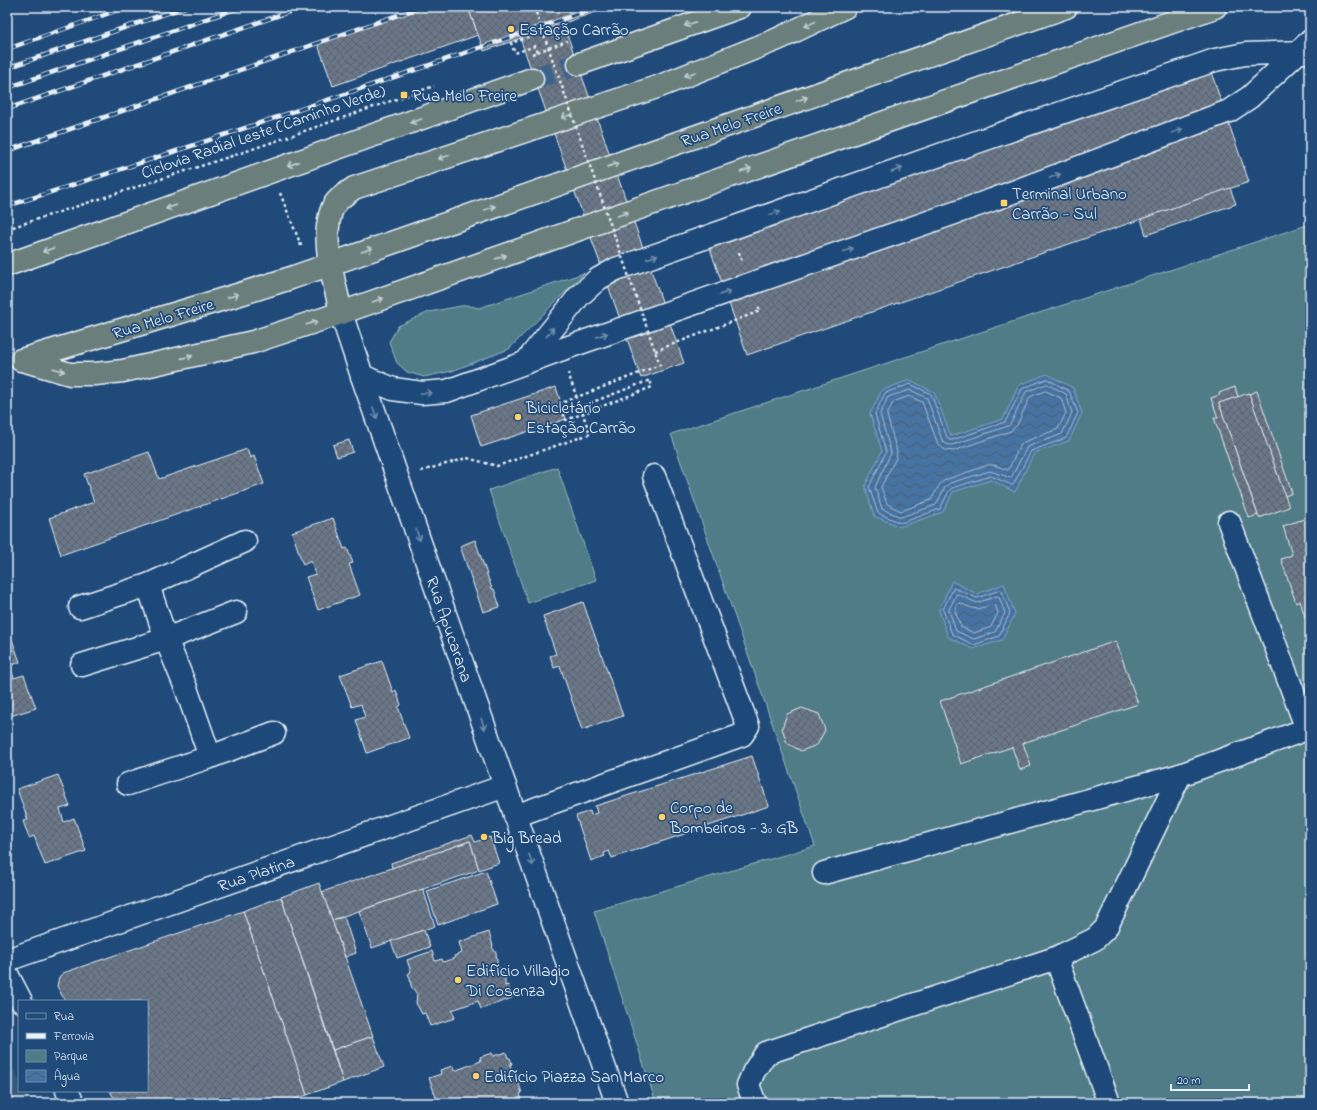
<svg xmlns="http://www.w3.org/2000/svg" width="1317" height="1110" viewBox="0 0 1317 1110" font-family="'Indie Flower',sans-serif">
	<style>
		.built { fill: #36587e }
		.green { fill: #4f7c86; stroke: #9cb6bf }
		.water { fill: url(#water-waves); stroke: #87a5c4 }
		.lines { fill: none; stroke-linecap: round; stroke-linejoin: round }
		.shore { stroke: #a8bfd6; stroke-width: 1 }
		.building { fill: url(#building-cross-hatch); stroke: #e8f1f8 }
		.highway-tunnel { stroke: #3d638d; stroke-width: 22; stroke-dasharray: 22 11; stroke-linecap: butt }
		.minor-casing { stroke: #e8f1f8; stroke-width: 25 }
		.highway-casing { stroke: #e8f1f8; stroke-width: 25 }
		.path { stroke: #e8f1f8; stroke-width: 2.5; stroke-dasharray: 3 3; stroke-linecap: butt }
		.minor { stroke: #1f4a7a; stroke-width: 22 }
		.highway { stroke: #6b7f7c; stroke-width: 22 }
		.rail-casing { stroke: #e8f1f8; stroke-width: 4.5 }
		.rail { stroke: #1f4a7a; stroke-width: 3; stroke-dasharray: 9; stroke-linecap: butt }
		.path-bridge { stroke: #e8f1f8; stroke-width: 2.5; stroke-dasharray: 3 3; stroke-linecap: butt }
		.oneway { stroke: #c2cfd3 }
		.oneway2 { stroke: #6f8dac }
		.poi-dot { fill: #ffd166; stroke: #1f4a7a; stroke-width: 1.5 }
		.labels { text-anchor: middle; stroke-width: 3.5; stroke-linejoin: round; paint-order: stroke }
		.poi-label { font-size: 17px; fill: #e8f1f8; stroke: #1f4a7a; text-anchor: start }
		.street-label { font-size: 17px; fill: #e8f1f8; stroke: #1f4a7a }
	</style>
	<defs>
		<pattern id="water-waves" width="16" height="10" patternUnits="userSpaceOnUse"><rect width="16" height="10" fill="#4773a2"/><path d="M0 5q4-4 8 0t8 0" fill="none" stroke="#465e76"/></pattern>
		<pattern id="building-cross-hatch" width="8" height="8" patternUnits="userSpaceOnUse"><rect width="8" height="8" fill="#6a7788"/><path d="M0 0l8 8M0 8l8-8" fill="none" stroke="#5a626c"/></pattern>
	</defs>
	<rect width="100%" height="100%" fill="#1f4a7a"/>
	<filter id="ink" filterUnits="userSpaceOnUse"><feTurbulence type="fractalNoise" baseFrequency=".025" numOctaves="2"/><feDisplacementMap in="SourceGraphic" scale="8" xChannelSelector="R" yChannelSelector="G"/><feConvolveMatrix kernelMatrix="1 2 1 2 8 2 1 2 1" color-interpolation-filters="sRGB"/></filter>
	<g filter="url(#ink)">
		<polygon class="built" points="7,1058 19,1081 19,1091 24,1091 28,1099 18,1103 7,1103"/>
		<g class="green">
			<polygon points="1310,224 1310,1103 656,1103 594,911 815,846 671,434"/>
			<polygon points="584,273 509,349 452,371 424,377 407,372 397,363 389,342 398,326 429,312 466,305 479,308"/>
			<polygon points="557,467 596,580 528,603 489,490"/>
		</g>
		<g class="water">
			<polygon points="1047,374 1073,388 1082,413 1069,441 1034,453 1015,492 991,480 953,492 943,512 900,527 874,516 865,486 882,451 870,414 882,390 910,380 934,392 951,436 1003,419 1019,385"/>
			<polygon points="952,581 977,594 1004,584 1015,614 1002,640 973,649 948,637 939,610"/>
		</g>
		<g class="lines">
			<g class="shore">
				<polygon points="1047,379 1069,391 1078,413 1066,438 1031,451 1013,485 1012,485 991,476 952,488 949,491 940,509 901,523 878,513 869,487 886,452 875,414 885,393 910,384 931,394 947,437 949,440 952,440 1005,422 1022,389"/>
				<polygon points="1047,384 1066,394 1072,413 1062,434 1027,447 1011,478 990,471 950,483 945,487 936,505 901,517 882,509 875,487 891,453 880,414 888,397 910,390 927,398 942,440 946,444 952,445 1008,426 1011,423 1026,392"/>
				<polygon points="1046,391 1061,398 1066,413 1058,429 1024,442 1020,446 1008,470 994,465 988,465 945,480 940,484 931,500 901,511 887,504 881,487 896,458 897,452 887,415 893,402 909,396 922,402 938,444 945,450 953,451 1011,431 1017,425 1030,397"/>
				<polygon points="954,588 977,598 1000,590 1002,591 1010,613 999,636 974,645 952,634 943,610"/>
				<polygon points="957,594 977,603 997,596 999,597 1005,613 995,632 974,639 956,631 949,610"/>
				<polygon points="960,603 972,608 977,609 995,604 998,613 991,627 974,633 961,627 955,611 958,604"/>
			</g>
		</g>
		<g class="building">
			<polygon points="418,7 468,7 478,35 333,86 317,42"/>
			<polygon points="468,7 610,7 484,51"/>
			<polygon points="563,23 684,363 641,378 520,38"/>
			<polygon points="1210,69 1249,182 747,355 708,243"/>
			<polygon points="1230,188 1236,204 1146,235 1141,219"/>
			<polygon points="556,387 566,419 481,447 471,415"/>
			<polygon points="1235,387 1238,397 1219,403 1258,515 1249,518 1214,418 1218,418 1211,398 1220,395 1219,393"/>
			<polygon points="1257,391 1292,493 1285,496 1249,394"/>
			<polygon points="1249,393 1289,507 1259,518 1219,403"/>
			<polygon points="349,440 353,452 337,457 333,445"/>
			<polygon points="247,449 250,458 254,456 264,484 61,555 49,518 94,502 84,474 149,452 159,479"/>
			<polygon points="1310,517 1310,625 1308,626 1300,601 1296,603 1281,559 1292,555 1283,526"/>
			<polygon points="333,518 344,549 347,548 353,563 349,564 360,595 318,610 306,577 316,574 311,561 303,565 292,532"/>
			<polygon points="475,540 492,589 494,589 500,607 483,612 460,546"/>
			<polygon points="583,602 623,716 582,730 560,666 554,668 550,656 556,654 543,616"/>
			<polygon points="9,631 20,662 10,666 14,678 24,675 36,708 7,717 7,632"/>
			<polygon points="1116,641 1138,704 1023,743 1031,766 1020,770 1012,747 961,764 940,701"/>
			<polygon points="382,661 393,692 396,690 401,705 398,707 409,738 367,753 356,720 365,717 361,704 352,707 340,675"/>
			<polygon points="802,708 819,714 825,730 817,745 801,751 787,743 782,728 787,714"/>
			<polygon points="752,756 769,806 612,858 609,851 604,853 605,856 591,861 576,816 590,811 591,815 597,813 595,806"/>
			<polygon points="58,775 70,806 60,809 64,822 74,818 86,851 45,865 34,836 29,838 23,821 28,820 17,789"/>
			<polygon points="472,835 475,842 490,837 499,863 479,870 470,841 392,868 391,863"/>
			<polygon points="470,841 479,870 332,920 322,892"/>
			<polygon points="486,871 497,904 438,925 427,891"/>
			<polygon points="319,883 373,1036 333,1050 281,897"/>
			<polygon points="423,889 435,926 372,948 359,911"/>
			<polygon points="281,897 343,1082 307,1095 243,911"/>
			<polygon points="243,911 307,1095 284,1103 117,1103 110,1091 147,1091 147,1001 65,1001 57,986 59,977 63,973"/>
			<polygon points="344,917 356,953 345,957 332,920"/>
			<polygon points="424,930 430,947 397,958 391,941"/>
			<polygon points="489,932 493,946 492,947 496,953 497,961 499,969 505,976 505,986 508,985 512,998 481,1009 478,1001 452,1010 455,1018 430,1026 425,1013 422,1014 416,1003 417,994 411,986 410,978 408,974 411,972 407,960 432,951 435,961 442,959 443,962 455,958 454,956 462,953 459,942"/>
			<polygon points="373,1036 384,1067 343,1082 333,1050"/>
			<polygon points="506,1052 508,1058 510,1058 512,1064 510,1065 513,1073 515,1073 522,1093 520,1094 522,1100 524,1100 525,1103 436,1103 435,1101 437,1100 429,1078 441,1074 440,1070 453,1066 454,1071 481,1061 480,1057 492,1053 493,1056"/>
		</g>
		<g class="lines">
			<polyline class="highway-tunnel" points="532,79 579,64"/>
			<g class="minor-casing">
				<g id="minor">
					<polyline points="341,313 362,376 505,786 617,1103"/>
					<polyline points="526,362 579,296 598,279 616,269 971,144 1215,60 1245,54 1306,52"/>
					<polyline points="362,376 393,389 422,393 447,391 560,350 992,200 1229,111 1250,97 1310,41"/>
					<polyline points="80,607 148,585"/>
					<polyline points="82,665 166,639 236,612"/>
					<polyline points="210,757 274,733"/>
					<polyline points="128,784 210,757 186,688 166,639 148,585 245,541"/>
					<polyline points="515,816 742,735 748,726 654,476"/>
					<polyline points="824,873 1180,775 1307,729 1229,522"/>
					<polyline points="1056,958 1109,1103"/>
					<polyline points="7,960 505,786"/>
					<polyline points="7,974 21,1001"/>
					<polyline points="67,1091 73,1103"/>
					<polyline points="755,1103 748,1085 754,1071 766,1053 1056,958 1095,939 1106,928 1180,775"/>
				</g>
			</g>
			<g class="highway-casing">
				<g id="highway">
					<polyline points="579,64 740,7"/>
					<polyline points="7,265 532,79"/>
					<path d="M341,313c-6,-31 -21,-73 -9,-104 4,-10 14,-15 22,-21l306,-102 118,-47 67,-32"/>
					<polyline points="21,360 237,295 291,278 1066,7"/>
					<polyline points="22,360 70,374 95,374 123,371 253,342 341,313 713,182 1215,7"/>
				</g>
			</g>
			<g class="path">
				<polyline points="537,52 535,46 515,53 511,43 543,32"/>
				<polyline points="532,54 567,41"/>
				<polyline points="280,193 302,248"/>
				<polyline points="7,229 244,152 434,86"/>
				<polyline points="739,252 742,262"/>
				<polyline points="655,351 760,311 758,306"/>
				<polyline points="421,471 467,458 497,466 590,434 568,373"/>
			</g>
			<use href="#minor" class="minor"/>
			<use href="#highway" class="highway"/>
			<g class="rail-casing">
				<g id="rail">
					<polyline points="7,49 127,7"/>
					<polyline points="7,68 185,7"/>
					<polyline points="7,88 241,7"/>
					<polyline points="7,109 303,7"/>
					<polyline points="7,151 421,7"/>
					<path d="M7,206c198,-63 394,-131 591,-199"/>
				</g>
			</g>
			<use href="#rail" class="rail"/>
			<polyline class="path-bridge" points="534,7 660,365 559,404 566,420 652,387 650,380 580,407"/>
		</g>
		<defs><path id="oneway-shaft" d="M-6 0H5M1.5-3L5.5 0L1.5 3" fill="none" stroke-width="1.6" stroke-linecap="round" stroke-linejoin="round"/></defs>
		<g class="oneway">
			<use href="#oneway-shaft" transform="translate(690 24) rotate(161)"/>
			<use href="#oneway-shaft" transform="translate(810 24) rotate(155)"/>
			<use href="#oneway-shaft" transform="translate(690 74) rotate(158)"/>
			<use href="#oneway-shaft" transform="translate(802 99) rotate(-19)"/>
			<use href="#oneway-shaft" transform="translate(567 116) rotate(162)"/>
			<use href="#oneway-shaft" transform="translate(416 121) rotate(161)"/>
			<use href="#oneway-shaft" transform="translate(444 157) rotate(162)"/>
			<use href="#oneway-shaft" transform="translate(293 164) rotate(161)"/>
			<use href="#oneway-shaft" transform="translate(613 165) rotate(-19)"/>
			<use href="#oneway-shaft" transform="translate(746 170) rotate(-19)"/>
			<use href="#oneway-shaft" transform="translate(171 207) rotate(161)"/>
			<use href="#oneway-shaft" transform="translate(490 208) rotate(-19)"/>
			<use href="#oneway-shaft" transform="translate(623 214) rotate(-19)"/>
			<use href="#oneway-shaft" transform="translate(48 250) rotate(161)"/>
			<use href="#oneway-shaft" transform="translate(367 250) rotate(-19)"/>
			<use href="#oneway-shaft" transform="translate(501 257) rotate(-19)"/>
			<use href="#oneway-shaft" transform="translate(233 296) rotate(-17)"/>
			<use href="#oneway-shaft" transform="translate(378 300) rotate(-19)"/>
			<use href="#oneway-shaft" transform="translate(312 323) rotate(-18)"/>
			<use href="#oneway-shaft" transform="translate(187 357) rotate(-13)"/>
			<use href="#oneway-shaft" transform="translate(59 370) rotate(16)"/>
		</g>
		<g class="oneway2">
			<use href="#oneway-shaft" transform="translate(1177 131) rotate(-20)"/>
			<use href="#oneway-shaft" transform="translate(897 170) rotate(-19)"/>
			<use href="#oneway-shaft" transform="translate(1055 176) rotate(-20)"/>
			<use href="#oneway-shaft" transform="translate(775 213) rotate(-19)"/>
			<use href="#oneway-shaft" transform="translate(848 250) rotate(-19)"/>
			<use href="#oneway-shaft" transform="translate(652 257) rotate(-20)"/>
			<use href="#oneway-shaft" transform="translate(725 293) rotate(-19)"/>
			<use href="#oneway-shaft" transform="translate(550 332) rotate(-52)"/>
			<use href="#oneway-shaft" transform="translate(602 335) rotate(-19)"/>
			<use href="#oneway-shaft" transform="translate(426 393) rotate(-3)"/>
			<use href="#oneway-shaft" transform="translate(375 413) rotate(71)"/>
			<use href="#oneway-shaft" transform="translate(418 535) rotate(71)"/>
			<use href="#oneway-shaft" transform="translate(483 724) rotate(71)"/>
			<use href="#oneway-shaft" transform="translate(531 860) rotate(70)"/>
		</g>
	</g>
	<g class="poi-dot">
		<circle cx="511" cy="29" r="4"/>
		<rect x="400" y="91" width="8" height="8" rx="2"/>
		<rect x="1000" y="199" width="8" height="8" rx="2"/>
		<circle cx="518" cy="417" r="4"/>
		<circle cx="662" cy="817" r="4"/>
		<circle cx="484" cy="837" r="4"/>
		<circle cx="458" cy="980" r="4"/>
		<circle cx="476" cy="1076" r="4"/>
	</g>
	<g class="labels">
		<g class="poi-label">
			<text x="519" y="35">Estação Carrão</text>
			<text x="412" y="101">Rua Melo Freire</text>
			<text x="1012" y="199">Terminal Urbano<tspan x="1012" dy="20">Carrão - Sul</tspan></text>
			<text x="526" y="413">Bicicletário<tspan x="526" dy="20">Estação Carrão</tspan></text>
			<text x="670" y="813">Corpo de<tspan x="670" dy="20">Bombeiros - 3º GB</tspan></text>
			<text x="492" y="843">Big Bread</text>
			<text x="466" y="976">Edifício Villagio<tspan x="466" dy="20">Di Cosenza</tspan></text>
			<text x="484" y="1082">Edifício Piazza San Marco</text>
		</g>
		<g class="street-label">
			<text transform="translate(731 124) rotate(-19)" y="6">Rua Melo Freire</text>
			<text transform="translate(263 131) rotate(-19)" y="6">Ciclovia Radial Leste (Caminho Verde)</text>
			<text transform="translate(163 318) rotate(-17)" y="6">Rua Melo Freire</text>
			<text transform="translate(450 629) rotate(71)" y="6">Rua Apucarana</text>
			<text transform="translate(256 873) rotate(-19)" y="6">Rua Platina</text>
		</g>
	</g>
	<rect width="1317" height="1110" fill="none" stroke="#1f4a7a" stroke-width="24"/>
	<rect x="12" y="12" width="1293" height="1086" fill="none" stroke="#e8f1f8" stroke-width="1.5" filter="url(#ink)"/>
	<rect x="18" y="1000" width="130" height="92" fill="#1f4a7a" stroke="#6f8dac"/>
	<rect x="26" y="1013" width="20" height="6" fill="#1f4a7a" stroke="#6f8dac"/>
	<text x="54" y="1020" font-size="12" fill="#e8f1f8">Rua</text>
	<rect x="26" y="1033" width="20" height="6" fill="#e8f1f8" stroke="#6f8dac"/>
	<text x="54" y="1040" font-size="12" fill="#e8f1f8">Ferrovia</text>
	<rect x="26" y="1050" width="20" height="12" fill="#4f7c86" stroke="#6f8dac"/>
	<text x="54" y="1060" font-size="12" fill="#e8f1f8">Parque</text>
	<rect x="26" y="1070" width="20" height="12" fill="url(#water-waves)" stroke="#6f8dac"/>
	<text x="54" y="1080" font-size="12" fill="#e8f1f8">Água</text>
	<path d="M1171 1084v6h78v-6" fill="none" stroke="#e8f1f8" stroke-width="2"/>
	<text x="1177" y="1084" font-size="12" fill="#e8f1f8" stroke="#1f4a7a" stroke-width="3" paint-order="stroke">20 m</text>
</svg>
